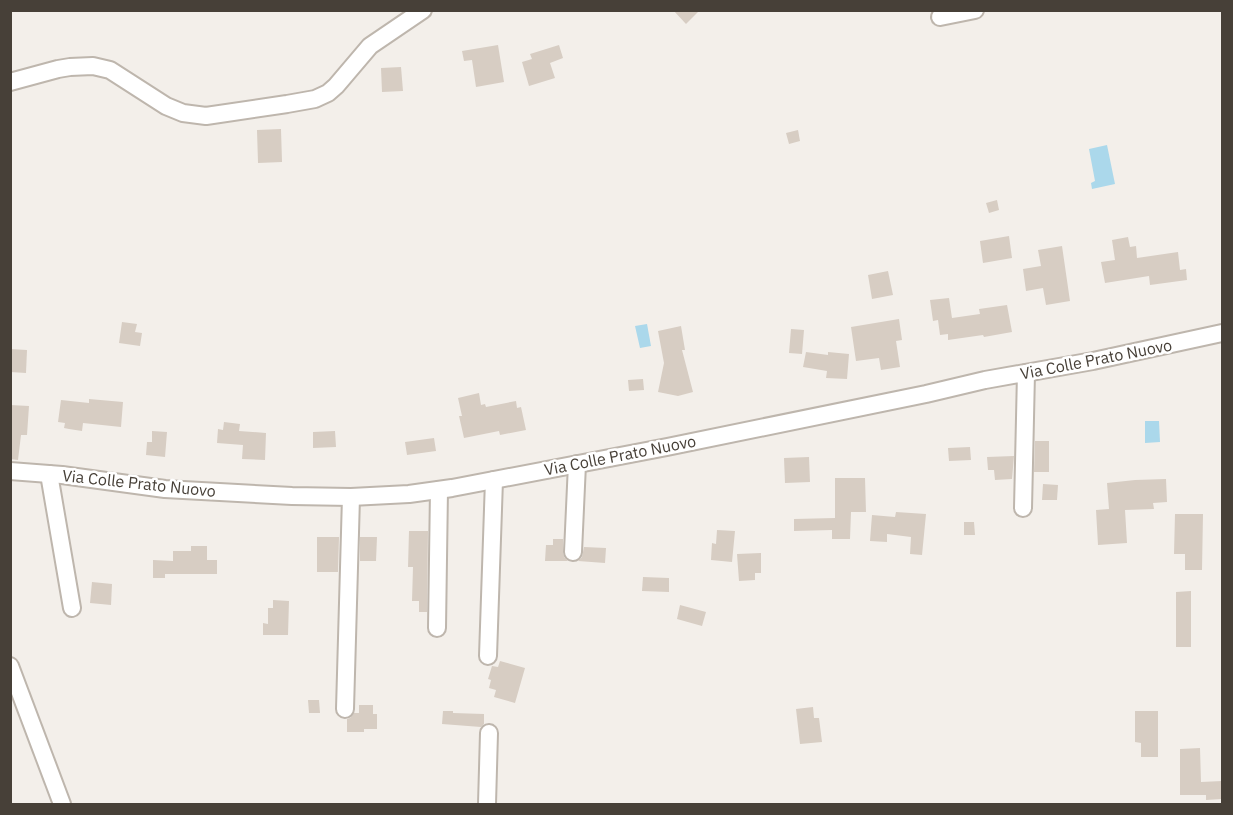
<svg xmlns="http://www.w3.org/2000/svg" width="1233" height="815" viewBox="0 0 1233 815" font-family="'IBM Plex Sans',sans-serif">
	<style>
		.water { fill: #abd8eb }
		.building { fill: #d7cdc3 }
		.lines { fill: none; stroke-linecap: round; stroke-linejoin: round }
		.minor-casing { stroke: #beb6ad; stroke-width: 20 }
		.minor { stroke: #fff; stroke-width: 16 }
		.labels { text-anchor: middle; stroke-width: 5; stroke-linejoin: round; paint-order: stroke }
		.street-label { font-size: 16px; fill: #474038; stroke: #fff }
	</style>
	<rect width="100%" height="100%" fill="#f3efea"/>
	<g class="water">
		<polygon points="1107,145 1115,184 1092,189 1091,183 1095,181 1089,149"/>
		<polygon points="647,324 651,346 640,348 635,326"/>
		<polygon points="1145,421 1159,421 1160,442 1145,443"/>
	</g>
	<g class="building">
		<polygon points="673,10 700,10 686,24"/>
		<polygon points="498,45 504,82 476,87 472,60 464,61 462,51"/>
		<polygon points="559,45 563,58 550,63 555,78 529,86 522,62 532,59 530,54"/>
		<polygon points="401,67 403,91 382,92 381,68"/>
		<polygon points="281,129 282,162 258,163 257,130"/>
		<polygon points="798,130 800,141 789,144 786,133"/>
		<polygon points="997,200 999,210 989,213 986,203"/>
		<polygon points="1009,236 1012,258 983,263 980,241"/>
		<polygon points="1128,237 1130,247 1136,246 1137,258 1178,252 1180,270 1186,269 1187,280 1150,285 1149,276 1105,283 1101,262 1115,260 1112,240"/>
		<polygon points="1062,246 1070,301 1046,305 1043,288 1026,291 1023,269 1041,266 1038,250"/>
		<polygon points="888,271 893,295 872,299 868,275"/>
		<polygon points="949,298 952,318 980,314 979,309 1007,305 1012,332 984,337 983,335 948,340 948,334 940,335 938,320 933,321 930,300"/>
		<polygon points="899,319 902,340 896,341 900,367 881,370 879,358 856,361 851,327"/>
		<polygon points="122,322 137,324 135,332 142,333 140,346 119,343"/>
		<polygon points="681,326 685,350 682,350 693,392 678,396 658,392 664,363 658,331"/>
		<polygon points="791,329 804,330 802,354 789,353"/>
		<polygon points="10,349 27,350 26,373 10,372"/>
		<polygon points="806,352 828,355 828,352 849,354 847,379 826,378 827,371 803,367"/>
		<polygon points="643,379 644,390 629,391 628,380"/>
		<polygon points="479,393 481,405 485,404 486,407 516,401 517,408 521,407 526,430 500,435 499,431 464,438 459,416 462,416 458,398"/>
		<polygon points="89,399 123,402 121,427 83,423 82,431 69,429 64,428 65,423 58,422 61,400 89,403"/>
		<polygon points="10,405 29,406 27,435 21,435 18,460 10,459"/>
		<polygon points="224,422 240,424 239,431 266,433 265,460 242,459 243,445 217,443 218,429 223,430"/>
		<polygon points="152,431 167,432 165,457 146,455 147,442 152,442"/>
		<polygon points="335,431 336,447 313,448 313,432"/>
		<polygon points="434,438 436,451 407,455 405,442"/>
		<polygon points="1035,441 1049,441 1049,472 1034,472"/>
		<polygon points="970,447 971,460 949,461 948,448"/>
		<polygon points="1014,456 1012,479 995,480 994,470 988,470 987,457"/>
		<polygon points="809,457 810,482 785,483 784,458"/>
		<polygon points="835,478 865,478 866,512 851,512 850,539 832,539 832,530 794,531 794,519 835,518"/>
		<polygon points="1166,479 1167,502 1153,503 1154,509 1125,510 1127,543 1098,545 1096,510 1109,509 1107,483 1135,480"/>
		<polygon points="1043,484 1058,485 1057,500 1042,500"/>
		<polygon points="896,512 926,514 922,555 910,554 911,537 887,534 887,542 870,541 872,515 895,517"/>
		<polygon points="1175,514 1203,514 1202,570 1185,570 1185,554 1174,554"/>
		<polygon points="964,522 974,522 975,535 964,535"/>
		<polygon points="717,530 735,531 732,562 711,560 712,543 716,544"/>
		<polygon points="409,531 428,531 427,612 419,612 419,601 412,601 413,567 408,567"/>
		<polygon points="317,537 339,537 338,572 317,572"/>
		<polygon points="360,537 377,537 376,561 360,561"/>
		<polygon points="553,539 563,539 563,552 564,557 568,561 545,561 546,545 553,545"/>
		<polygon points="191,546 207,546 207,560 217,560 217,574 165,574 165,578 153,578 153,560 173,561 173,551 191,551"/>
		<polygon points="584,547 606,548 605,563 578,561 582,557"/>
		<polygon points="761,553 761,573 755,573 755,580 739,581 737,554"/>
		<polygon points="643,577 669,578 669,592 642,591"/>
		<polygon points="92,582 112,584 111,605 90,603"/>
		<polygon points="1191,591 1191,647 1176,647 1176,592"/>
		<polygon points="273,600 289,601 288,635 263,635 263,623 268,624 268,608 273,608"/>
		<polygon points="680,605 706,612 702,626 677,619"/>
		<polygon points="500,661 525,668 515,703 494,697 496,690 489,688 491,680 488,679 492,666 498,667"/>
		<polygon points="308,700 319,700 320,713 309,713"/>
		<polygon points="359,705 373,705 373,714 377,714 377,729 364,729 364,732 347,732 347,719 350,718 354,713 359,713"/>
		<polygon points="813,707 814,718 819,718 822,742 800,744 796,709"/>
		<polygon points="443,711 453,711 453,713 484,714 484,724 481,727 442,724"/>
		<polygon points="1135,711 1158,711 1158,757 1141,757 1141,743 1135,742"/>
		<polygon points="1200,748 1201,782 1222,781 1222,799 1206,800 1206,795 1180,795 1180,749"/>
	</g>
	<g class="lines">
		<g class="minor-casing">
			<g id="minor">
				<polyline points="940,17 975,10"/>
				<polyline points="10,82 58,69 70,67 93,66 110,70 166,106 183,113 206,116 287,104 315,99 328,93 336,86 370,46 423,10"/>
				<polyline points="10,471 62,475 165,489 292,496 351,497 409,494 452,488 667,447 926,394 985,380 1093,361 1222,333"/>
				<polyline points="49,474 72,608"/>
				<polyline points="1023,508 1026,373"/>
				<polyline points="573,552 577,464"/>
				<polyline points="437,628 439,490"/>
				<polyline points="488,656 494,480"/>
				<polyline points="10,666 62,804"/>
				<polyline points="345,709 351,497"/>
				<polyline points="487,804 489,733"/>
			</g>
		</g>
		<use href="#minor" class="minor"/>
	</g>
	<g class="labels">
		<g class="street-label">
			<text transform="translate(1096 359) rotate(-11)" y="6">Via Colle Prato Nuovo</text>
			<text transform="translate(620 455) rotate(-11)" y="6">Via Colle Prato Nuovo</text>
			<text transform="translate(139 483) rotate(6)" y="6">Via Colle Prato Nuovo</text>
		</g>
	</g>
	<rect width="1233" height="815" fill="none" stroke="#474038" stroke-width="24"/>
</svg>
